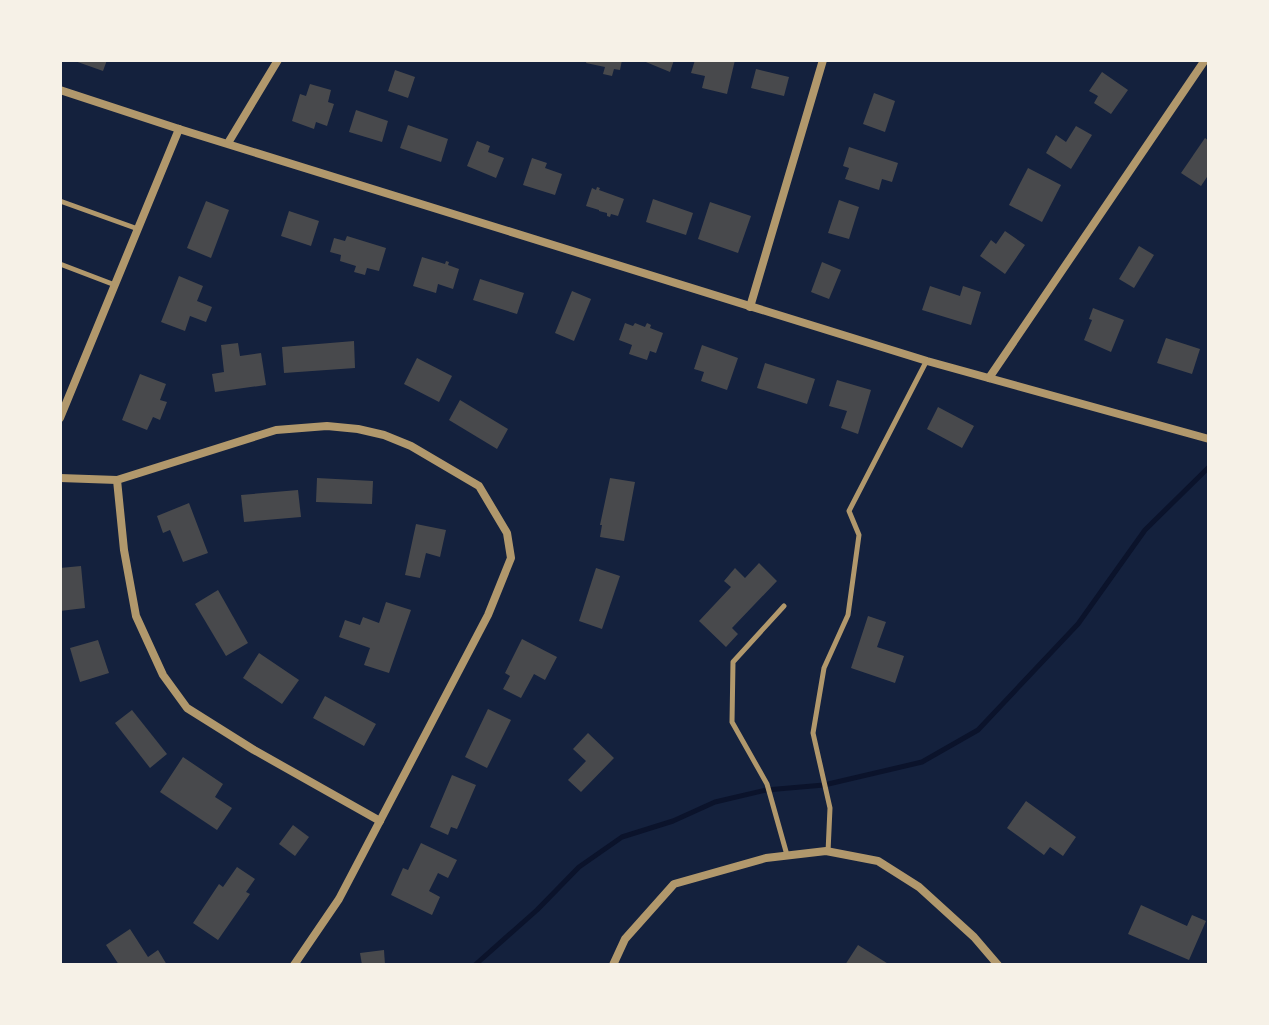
<svg xmlns="http://www.w3.org/2000/svg" width="1269" height="1025" viewBox="0 0 1269 1025" font-family="'Noto Sans',sans-serif">
	<style>
		.lines { fill: none; stroke-linecap: round; stroke-linejoin: round }
		.stream { stroke: #0b132b; stroke-width: 5 }
		.building { fill: #48494c }
		.service { stroke: #b1986c; stroke-width: 5 }
		.minor { stroke: #b1986c; stroke-width: 8 }
	</style>
	<rect width="100%" height="100%" fill="#14213d"/>
	<g class="lines">
		<polyline class="stream" points="475,965 537,910 579,867 622,837 673,821 715,802 766,790 824,785 922,762 978,730 1078,624 1145,530 1209,467"/>
	</g>
	<g class="building">
		<polygon points="72,60 107,60 103,71"/>
		<polygon points="587,60 622,60 620,70 614,69 612,76 603,74 605,67 586,63"/>
		<polygon points="641,60 674,60 670,72"/>
		<polygon points="695,60 735,60 727,94 702,88 705,76 691,73"/>
		<polygon points="756,69 789,77 784,96 751,88"/>
		<polygon points="395,70 415,77 408,98 388,91"/>
		<polygon points="1102,72 1128,90 1111,114 1094,103 1098,96 1089,91"/>
		<polygon points="310,84 331,90 328,102 334,104 327,126 316,122 314,129 292,121 300,94 306,96"/>
		<polygon points="874,93 895,101 885,132 863,124"/>
		<polygon points="356,110 388,121 382,142 349,132"/>
		<polygon points="408,125 448,139 441,162 400,148"/>
		<polygon points="1076,126 1092,135 1071,169 1046,153 1056,135 1066,142"/>
		<polygon points="1205,138 1209,141 1209,174 1201,186 1181,173"/>
		<polygon points="477,141 490,146 488,152 504,158 496,178 467,166"/>
		<polygon points="849,147 898,163 892,182 882,179 879,190 845,179 849,168 843,166"/>
		<polygon points="532,158 547,163 545,168 562,174 555,195 523,185"/>
		<polygon points="1028,168 1061,185 1042,222 1009,205"/>
		<polygon points="597,187 600,188 599,190 624,199 618,216 611,214 610,217 607,216 607,213 599,211 599,210 586,206 592,188 596,190"/>
		<polygon points="653,199 693,213 686,235 646,222"/>
		<polygon points="839,200 859,207 849,239 828,233"/>
		<polygon points="206,201 229,210 211,258 187,248"/>
		<polygon points="710,202 751,216 738,253 698,239"/>
		<polygon points="289,211 319,221 311,246 281,236"/>
		<polygon points="1005,231 1025,245 1005,274 980,256 991,240 996,244"/>
		<polygon points="347,236 386,248 379,271 367,268 365,275 354,272 356,266 340,261 341,255 330,252 334,238 345,241"/>
		<polygon points="1139,246 1154,255 1134,288 1119,279"/>
		<polygon points="422,257 445,264 446,261 449,262 448,265 459,269 453,289 438,284 436,293 413,286"/>
		<polygon points="822,262 841,270 829,299 811,292"/>
		<polygon points="179,276 203,286 197,301 212,307 206,322 190,316 185,331 161,322"/>
		<polygon points="480,279 524,293 517,314 473,300"/>
		<polygon points="930,286 960,296 963,286 981,292 971,325 922,310"/>
		<polygon points="572,291 591,299 574,341 555,333"/>
		<polygon points="1093,308 1124,320 1111,352 1084,340 1092,320 1089,319"/>
		<polygon points="625,323 633,326 635,323 645,327 647,323 651,325 650,328 663,333 656,353 650,351 647,360 629,354 632,345 619,340"/>
		<polygon points="1166,338 1200,349 1192,374 1157,363"/>
		<polygon points="354,341 355,368 284,373 282,347"/>
		<polygon points="238,343 240,356 261,353 266,385 215,392 212,374 224,372 221,345"/>
		<polygon points="702,345 738,358 727,390 701,381 704,372 694,369"/>
		<polygon points="417,358 452,376 439,402 404,384"/>
		<polygon points="765,363 815,379 807,404 757,388"/>
		<polygon points="140,374 166,384 160,400 167,402 160,420 153,417 147,430 122,420"/>
		<polygon points="837,380 871,390 858,434 841,428 847,411 829,406"/>
		<polygon points="460,400 508,429 497,449 449,420"/>
		<polygon points="938,407 974,426 962,448 927,429"/>
		<polygon points="317,478 373,481 372,504 316,502"/>
		<polygon points="610,478 635,482 624,541 600,537 602,525 600,525"/>
		<polygon points="298,490 301,517 244,522 241,495"/>
		<polygon points="189,503 208,553 183,562 170,530 163,533 157,516"/>
		<polygon points="416,524 446,530 440,557 426,553 420,578 405,575"/>
		<polygon points="759,563 777,581 732,628 738,634 726,647 699,621 731,587 724,581 735,568 745,578"/>
		<polygon points="81,566 85,608 60,611 60,568"/>
		<polygon points="596,568 620,576 602,629 579,621"/>
		<polygon points="218,590 248,643 226,656 195,604"/>
		<polygon points="386,602 411,610 389,673 364,665 370,648 339,637 345,620 360,625 363,617 379,623"/>
		<polygon points="868,616 886,622 877,647 904,656 895,683 851,668"/>
		<polygon points="522,639 557,657 545,680 534,674 521,698 503,689 510,676 505,673"/>
		<polygon points="98,640 109,673 80,682 70,648"/>
		<polygon points="259,653 299,680 282,704 243,678"/>
		<polygon points="325,696 376,724 364,746 313,718"/>
		<polygon points="488,709 511,720 487,768 465,757"/>
		<polygon points="132,710 167,754 150,768 115,723"/>
		<polygon points="588,733 614,758 581,792 568,780 586,761 573,749"/>
		<polygon points="183,757 223,784 215,797 232,808 217,830 160,792"/>
		<polygon points="452,775 476,785 457,829 451,827 448,835 430,827"/>
		<polygon points="1026,801 1076,837 1063,856 1050,847 1044,855 1007,828"/>
		<polygon points="293,825 309,837 295,856 279,844"/>
		<polygon points="421,843 457,860 448,878 438,873 429,891 440,897 432,915 391,895 403,868 408,870"/>
		<polygon points="237,867 255,879 246,892 250,894 218,940 193,923 219,884 223,887"/>
		<polygon points="1141,905 1187,926 1192,915 1206,921 1189,960 1128,934"/>
		<polygon points="130,929 148,957 158,950 167,965 119,965 106,945"/>
		<polygon points="858,945 890,965 845,965"/>
		<polygon points="384,950 385,965 362,965 360,953"/>
	</g>
	<g class="lines">
		<g class="service">
			<polyline points="60,201 138,229"/>
			<polyline points="60,264 115,285"/>
			<polyline points="784,606 733,662 732,722 767,784 787,855"/>
			<polyline points="828,852 830,808 813,733 824,668 848,615 859,535 849,511 926,362"/>
		</g>
		<g class="minor">
			<polyline points="60,90 179,129 927,361 1209,439"/>
			<polyline points="228,143 278,60"/>
			<polyline points="750,307 823,60"/>
			<polyline points="989,378 1205,60"/>
			<polyline points="60,418 179,129"/>
			<polyline points="60,478 117,480 276,430 327,426 358,429 384,435 411,446 479,486 507,533 511,558 488,615 339,899 294,965"/>
			<polyline points="117,480 124,550 136,616 163,675 187,708 254,750 380,821"/>
			<polyline points="613,965 625,939 674,884 766,858 826,851 878,861 919,887 974,937 998,965"/>
		</g>
	</g>
	<rect width="1269" height="1025" fill="none" stroke="#f6f1e7" stroke-width="124"/>
</svg>
